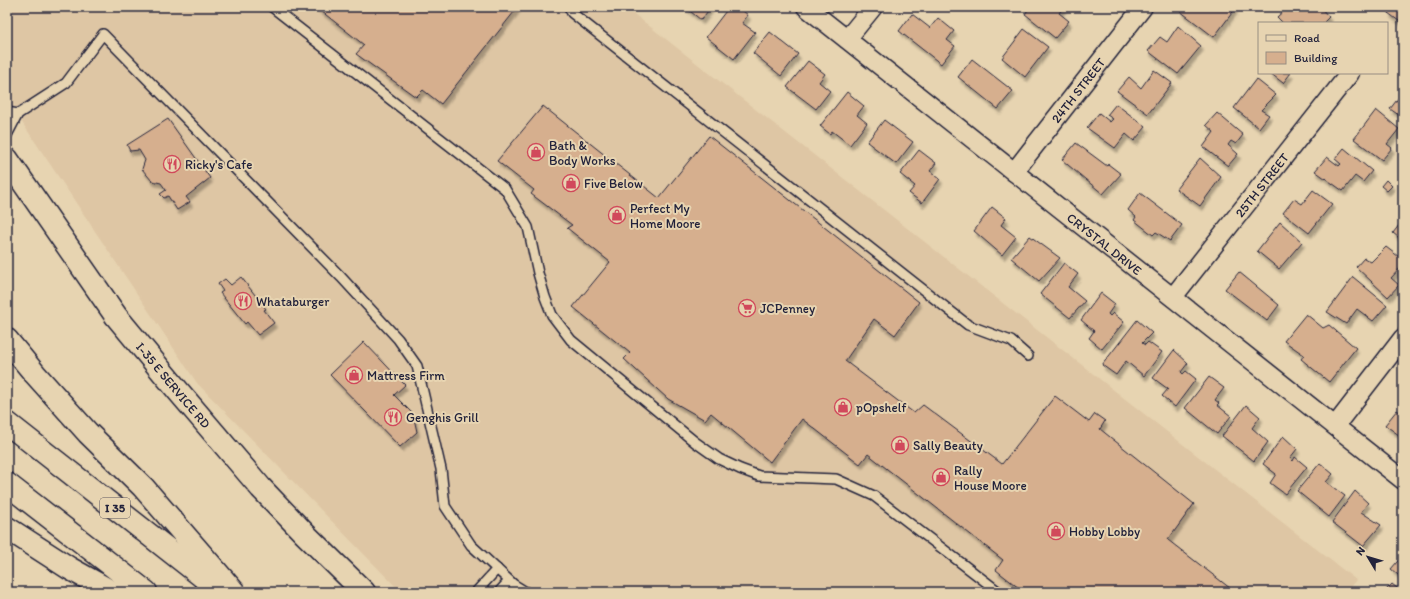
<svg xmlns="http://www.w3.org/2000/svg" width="1410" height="599" viewBox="0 0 1410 599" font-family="Itim,sans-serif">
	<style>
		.built { fill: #dec6a4 }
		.building { fill: #d6af8e; stroke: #22223b; filter: url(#shadow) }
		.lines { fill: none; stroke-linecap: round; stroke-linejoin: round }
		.service-casing { stroke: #22223b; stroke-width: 12 }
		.minor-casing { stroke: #22223b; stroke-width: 21 }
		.tertiary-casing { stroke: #22223b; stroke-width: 25 }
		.motorway-casing { stroke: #22223b; stroke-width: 25 }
		.service { stroke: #e7d4b1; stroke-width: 9 }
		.minor { stroke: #e7d4b1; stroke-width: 18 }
		.tertiary { stroke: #e7d4b1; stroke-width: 22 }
		.motorway { stroke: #e7d4b1; stroke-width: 22 }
		.labels { text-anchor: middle; stroke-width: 4; stroke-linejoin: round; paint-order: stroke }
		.shield { fill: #e7d4b1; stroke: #5d575e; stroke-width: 1 }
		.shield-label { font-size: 12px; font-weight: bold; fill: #22223b }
		.street-label { font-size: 13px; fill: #22223b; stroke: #e7d4b1 }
		.poi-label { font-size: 13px; fill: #22223b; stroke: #e7d4b1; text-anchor: start }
	</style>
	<defs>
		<filter id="shadow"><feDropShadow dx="2.5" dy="4.5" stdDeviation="1" flood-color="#0004"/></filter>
	</defs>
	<rect width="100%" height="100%" fill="#e7d4b1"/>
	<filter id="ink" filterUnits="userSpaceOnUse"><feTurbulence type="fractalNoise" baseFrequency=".025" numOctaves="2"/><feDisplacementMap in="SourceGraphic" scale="8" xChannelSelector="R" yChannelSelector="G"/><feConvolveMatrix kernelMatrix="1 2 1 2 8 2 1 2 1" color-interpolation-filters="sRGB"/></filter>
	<g filter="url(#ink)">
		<polygon class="built" points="7,7 625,7 1356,580 1346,592 401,592 197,383 7,100"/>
		<g class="building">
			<polygon points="316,7 518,7 441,104 423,90 416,97 356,54 364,45"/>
			<polygon points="685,7 711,7 701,20"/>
			<polygon points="729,7 738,7 748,15 742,23 755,32 734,59 706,37"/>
			<polygon points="1030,7 1064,7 1059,13 1069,21 1055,38 1025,14"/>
			<polygon points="1183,7 1233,7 1235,9 1214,37 1180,11"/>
			<polygon points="1288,7 1320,7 1329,17 1323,23 1283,23 1277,17"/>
			<polygon points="1393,7 1403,7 1403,24 1388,13"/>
			<polygon points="912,14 930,28 938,18 954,31 947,40 955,46 941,64 899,31"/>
			<polygon points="1178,26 1201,46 1178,74 1148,51 1160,37 1167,42"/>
			<polygon points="1024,29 1048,47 1025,77 1002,58"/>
			<polygon points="770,32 798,54 781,76 753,53"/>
			<polygon points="972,59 1013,91 998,109 958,77"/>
			<polygon points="808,61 825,74 819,82 830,91 816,109 787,87"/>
			<polygon points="1154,70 1172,83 1148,114 1117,91 1129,77 1141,88"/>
			<polygon points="1270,73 1291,73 1283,83"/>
			<polygon points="1256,79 1276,95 1261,110 1269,115 1259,128 1234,108"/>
			<polygon points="847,92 864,106 857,115 867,123 850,145 832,131 830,134 820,126"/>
			<polygon points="1403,92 1403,118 1390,109"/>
			<polygon points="1116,104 1146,127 1134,141 1126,134 1115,148 1087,128 1099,113 1110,122 1113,119 1107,115"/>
			<polygon points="543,106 659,198 709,136 919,302 895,335 874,319 845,361 914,413 923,405 1002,464 1055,396 1089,422 1095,414 1105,421 1100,429 1194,504 1168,540 1235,592 1024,592 996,570 1003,560 868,454 860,464 802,419 770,462 711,413 705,420 668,399 624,359 630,353 573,307 610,262 567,228 572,225 531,194 534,190 497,161"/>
			<polygon points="1376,110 1399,129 1387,144 1392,148 1382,160 1354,139"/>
			<polygon points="1217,113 1243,135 1236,144 1231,141 1228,145 1238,154 1228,166 1203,147 1214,132 1206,125"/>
			<polygon points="168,119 210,178 186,197 190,202 177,210 168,196 164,198 160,194 166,190 161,183 152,181 142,169 145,160 139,150 130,151 127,145"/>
			<polygon points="884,120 913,142 896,164 867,142"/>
			<polygon points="1076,143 1107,166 1108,164 1121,174 1103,194 1062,160"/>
			<polygon points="1344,148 1372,171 1363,182 1355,176 1343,191 1315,171 1327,157 1339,166 1341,164 1335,159"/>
			<polygon points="919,150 936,163 930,171 940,179 922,203 909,193 915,186 900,174"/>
			<polygon points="1200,158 1221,177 1200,206 1176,189"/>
			<polygon points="1386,180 1392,186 1387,191 1381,186"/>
			<polygon points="1313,190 1332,204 1309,233 1283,213 1294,199 1302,204"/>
			<polygon points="1140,193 1182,225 1170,241 1156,232 1153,235 1134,220 1136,217 1128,210"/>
			<polygon points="992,207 1006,218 1001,225 1016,237 1002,255 974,231"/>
			<polygon points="1403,220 1403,241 1393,233"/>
			<polygon points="1280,222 1302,242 1279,269 1257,251"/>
			<polygon points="1030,236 1060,258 1039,281 1011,258"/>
			<polygon points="1386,247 1403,260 1403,265 1391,278 1399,285 1388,297 1356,267 1364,258 1371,262"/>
			<polygon points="1064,263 1078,274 1068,287 1085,301 1070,318 1040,294"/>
			<polygon points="1239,272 1279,305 1267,321 1225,289"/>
			<polygon points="241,277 266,309 264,310 274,323 258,335 247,322 245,324 220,293 223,291 218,284 225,279 231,285"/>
			<polygon points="1353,277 1387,305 1373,321 1357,309 1346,324 1327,312"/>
			<polygon points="1101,293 1115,304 1108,314 1110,316 1113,313 1124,322 1102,349 1089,338 1094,331 1081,320"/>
			<polygon points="1306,314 1323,328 1329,325 1356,348 1329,382 1301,359 1304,355 1284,341"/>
			<polygon points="1137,320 1152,333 1142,343 1145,345 1148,342 1162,352 1144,376 1126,361 1116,375 1102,365"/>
			<polygon points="364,342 405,385 394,395 413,414 417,432 400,447 330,375"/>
			<polygon points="1174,350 1188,363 1181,372 1183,374 1186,371 1196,379 1175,407 1162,396 1168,389 1153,378"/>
			<polygon points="1209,377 1224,388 1215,400 1219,403 1217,405 1231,416 1217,434 1185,408"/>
			<polygon points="1246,405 1260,417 1252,428 1268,442 1254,461 1222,436"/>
			<polygon points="1397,410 1401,413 1403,411 1403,438 1385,425"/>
			<polygon points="1283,436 1297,449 1290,458 1293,461 1295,457 1307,467 1285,494 1270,483 1276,474 1263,464"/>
			<polygon points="1320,463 1333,474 1326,482 1345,496 1329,517 1297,491"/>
			<polygon points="1355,491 1368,503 1361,512 1381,525 1363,546 1332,522"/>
			<polygon points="1403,555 1403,579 1391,569"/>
			<polygon points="1392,584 1402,592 1384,592"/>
		</g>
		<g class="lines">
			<g class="service-casing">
				<g id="service">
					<polyline points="272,7 505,189 528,227 538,273 545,297 552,315 571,340 695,442 719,459 740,469 759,476 836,479 874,496 999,592"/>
					<polyline points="569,7 572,13 968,325 1011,341 1028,356"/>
					<polyline points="7,112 18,114"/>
					<polyline points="7,135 18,114 66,83 103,34 341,277 398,339 417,366 441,469 445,506 471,545 513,584 526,592"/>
					<polyline points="476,592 497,569"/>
					<polyline points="499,592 509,581"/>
				</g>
			</g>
			<g class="minor-casing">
				<g id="minor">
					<path id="s1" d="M806,7l597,473"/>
					<polyline points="847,39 873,7"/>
					<path id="s2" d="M1014,172l129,-165"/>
					<path id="s3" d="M1173,297l177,-224"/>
					<polyline points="1335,426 1403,338"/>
				</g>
			</g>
			<g class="tertiary-casing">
				<g id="tertiary">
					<path id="s4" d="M7,159l109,157 63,76 82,96 44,46 59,58"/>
				</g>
			</g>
			<g class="motorway-casing">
				<g id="motorway">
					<polyline points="7,340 35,374 88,433 143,487 234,592"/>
					<polyline points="7,423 217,588"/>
					<polyline points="7,484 146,592"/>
					<polyline points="7,528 69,568 112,592"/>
				</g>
			</g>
			<use href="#service" class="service"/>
			<use href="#minor" class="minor"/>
			<use href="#tertiary" class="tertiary"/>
			<use href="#motorway" class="motorway"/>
		</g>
	</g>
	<defs>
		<g id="shop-ring" transform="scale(0.9)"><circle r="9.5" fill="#e7d4b1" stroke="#d1495b" stroke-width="1.5"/><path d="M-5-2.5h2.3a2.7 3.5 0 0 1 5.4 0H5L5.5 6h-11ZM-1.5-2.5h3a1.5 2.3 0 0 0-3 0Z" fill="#d1495b"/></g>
		<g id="restaurant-ring" transform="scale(0.9)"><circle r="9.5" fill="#e7d4b1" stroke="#d1495b" stroke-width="1.5"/><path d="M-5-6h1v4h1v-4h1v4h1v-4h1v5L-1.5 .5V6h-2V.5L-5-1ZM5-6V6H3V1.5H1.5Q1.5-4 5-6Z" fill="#d1495b"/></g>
		<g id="supermarket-ring" transform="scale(0.9)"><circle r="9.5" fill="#e7d4b1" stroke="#d1495b" stroke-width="1.5"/><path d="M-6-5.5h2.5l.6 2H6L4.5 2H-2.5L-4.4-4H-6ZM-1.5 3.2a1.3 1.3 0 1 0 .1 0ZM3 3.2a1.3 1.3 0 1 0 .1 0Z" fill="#d1495b"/></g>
	</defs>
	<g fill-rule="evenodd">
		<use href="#shop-ring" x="536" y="152"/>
		<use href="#restaurant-ring" x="172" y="164"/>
		<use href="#shop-ring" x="571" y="183"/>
		<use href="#shop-ring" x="617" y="215"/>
		<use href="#restaurant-ring" x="243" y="301"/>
		<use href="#supermarket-ring" x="747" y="308"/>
		<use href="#shop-ring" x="354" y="375"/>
		<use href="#shop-ring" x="843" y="407"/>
		<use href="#restaurant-ring" x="393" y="417"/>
		<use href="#shop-ring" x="900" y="445"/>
		<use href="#shop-ring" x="941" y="477"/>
		<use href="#shop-ring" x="1056" y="531"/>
	</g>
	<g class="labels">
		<rect class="shield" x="100" y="498" width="30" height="20" rx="3"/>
		<g class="shield-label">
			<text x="115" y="512">I 35</text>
		</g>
		<g class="street-label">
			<text dy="5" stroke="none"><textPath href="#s2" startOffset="104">24TH STREET</textPath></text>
			<text dy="5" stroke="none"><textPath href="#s3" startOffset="143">25TH STREET</textPath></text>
			<text dy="5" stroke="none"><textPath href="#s1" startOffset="381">CRYSTAL DRIVE</textPath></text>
			<text dy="5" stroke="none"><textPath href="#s4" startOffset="281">I-35 E SERVICE RD</textPath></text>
		</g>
		<g class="poi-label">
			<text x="549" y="150">Bath &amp;<tspan x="549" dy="15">Body Works</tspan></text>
			<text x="185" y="169">Ricky's Cafe</text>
			<text x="584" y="188">Five Below</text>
			<text x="630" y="213">Perfect My<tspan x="630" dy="15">Home Moore</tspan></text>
			<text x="256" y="306">Whataburger</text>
			<text x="760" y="313">JCPenney</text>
			<text x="367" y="380">Mattress Firm</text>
			<text x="856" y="412">pOpshelf</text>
			<text x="406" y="422">Genghis Grill</text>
			<text x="913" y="450">Sally Beauty</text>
			<text x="954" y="475">Rally<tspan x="954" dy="15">House Moore</tspan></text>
			<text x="1069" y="536">Hobby Lobby</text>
		</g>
	</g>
	<rect width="1410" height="599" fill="none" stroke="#e7d4b1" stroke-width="24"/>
	<rect x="12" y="12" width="1386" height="575" fill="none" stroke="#22223b" stroke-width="1.5" filter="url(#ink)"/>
	<rect x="1258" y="22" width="130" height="52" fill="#e7d4b1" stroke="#988d82"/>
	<rect x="1266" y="35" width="20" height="6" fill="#e7d4b1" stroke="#988d82"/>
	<text x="1294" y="42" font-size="12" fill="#22223b">Road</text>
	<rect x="1266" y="52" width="20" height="12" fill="#d6af8e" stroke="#988d82"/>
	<text x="1294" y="62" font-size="12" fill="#22223b">Building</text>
	<g transform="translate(1368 557) rotate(308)" stroke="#e7d4b1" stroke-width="3" paint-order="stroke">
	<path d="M0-3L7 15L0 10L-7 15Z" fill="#22223b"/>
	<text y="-6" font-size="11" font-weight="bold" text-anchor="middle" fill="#22223b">N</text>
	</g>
</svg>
